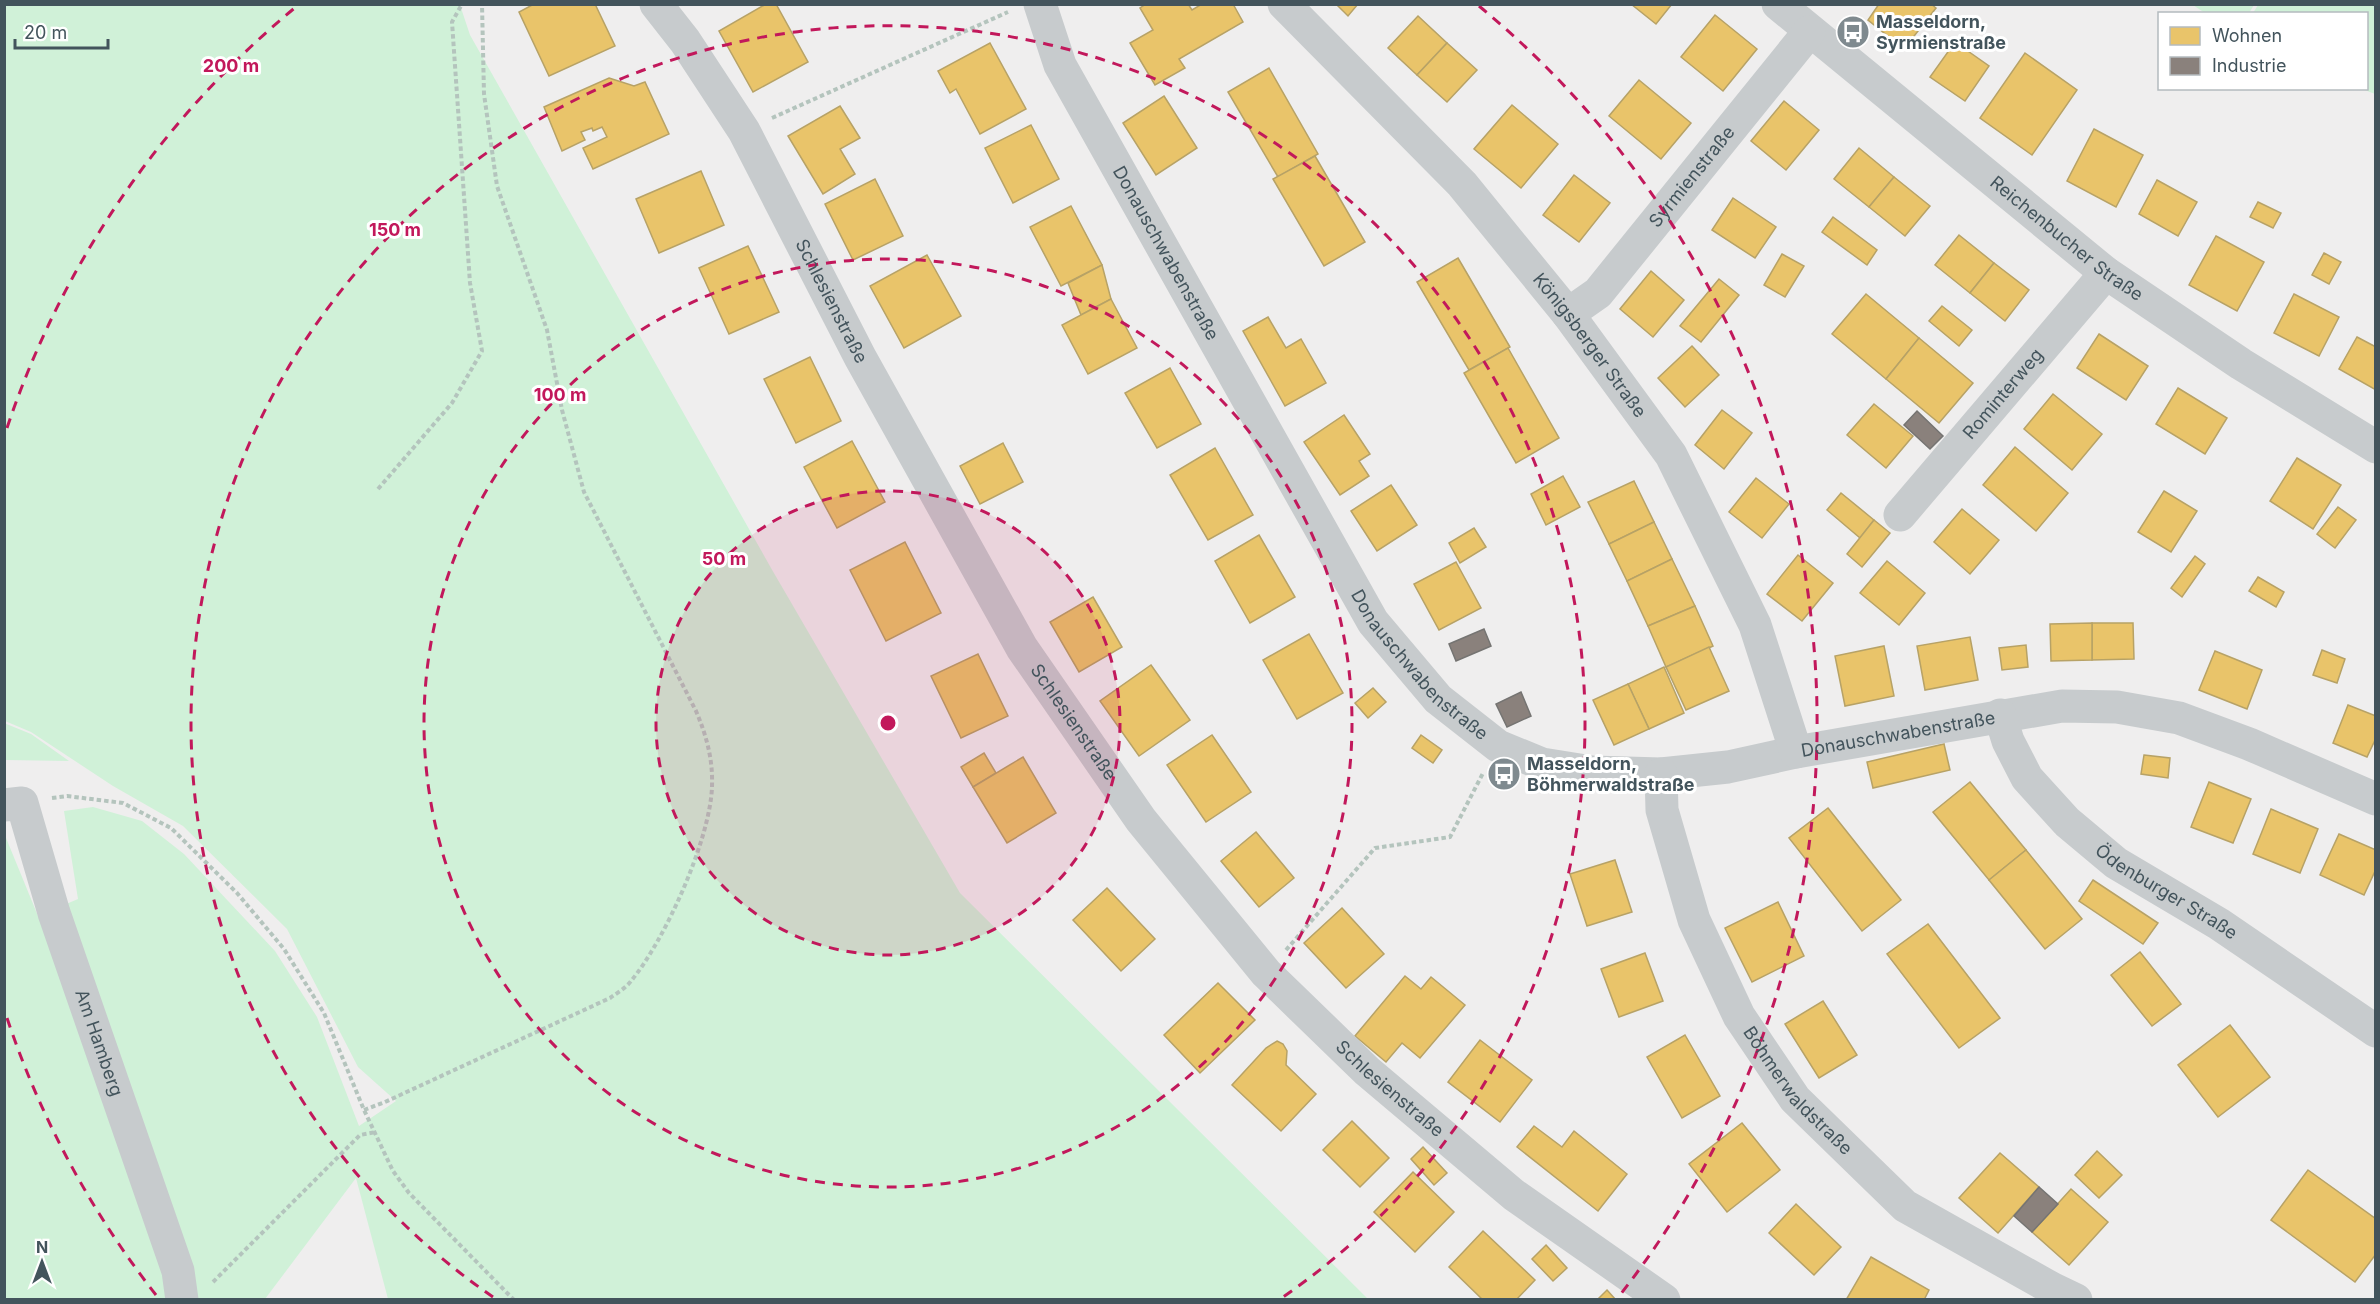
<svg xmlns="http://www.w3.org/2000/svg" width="2380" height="1304" viewBox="0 0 2380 1304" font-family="Inter,sans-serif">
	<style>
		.green { fill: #d0f1d8 }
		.homes { fill: #e9c46a; stroke: #b7a266; stroke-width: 1.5 }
		.industry { fill: #8a817c; stroke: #757472; stroke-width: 1.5 }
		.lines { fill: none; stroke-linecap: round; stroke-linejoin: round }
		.path { stroke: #b4c4bd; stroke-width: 4; stroke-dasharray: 4.5 3; stroke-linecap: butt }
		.minor { stroke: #c7cbcd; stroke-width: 33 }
		.ring { fill: none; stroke: #c2185b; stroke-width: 3; stroke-dasharray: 10 8 }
		.labels { text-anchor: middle; stroke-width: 6; stroke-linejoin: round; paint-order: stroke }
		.poi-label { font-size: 18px; font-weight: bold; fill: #43545c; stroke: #fff; text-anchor: start }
		.street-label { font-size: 18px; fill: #43545c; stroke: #fff }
		.centre { fill: #c2185b; stroke: #fff; stroke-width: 3 }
		.ring-label { font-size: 18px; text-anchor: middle; font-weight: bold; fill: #c2185b; stroke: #fff; stroke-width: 6; stroke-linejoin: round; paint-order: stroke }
	</style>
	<rect width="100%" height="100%" fill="#efeeee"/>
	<g class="green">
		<polygon points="5,5 460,5 470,35 771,568 960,893 1368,1299 388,1299 356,1178 265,1299 5,1299 4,833 38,916 78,899 64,811 93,807 142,821 184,854 275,951 317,1017 359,1126 396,1101 358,1067 287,929 183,826 113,786 31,732 5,721"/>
		<polygon points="2193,5 2254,4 2254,5 2249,13 2205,13"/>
		<polygon points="2258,5 2375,5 2375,94 2362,89 2366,88 2366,14 2253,13"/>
		<polygon points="4,723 31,734 69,761 5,760"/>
	</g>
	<g class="homes">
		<polygon points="534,4 595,4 615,46 549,76 519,12"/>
		<polygon points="766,4 776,4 808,62 753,92 719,31"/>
		<polygon points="1146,4 1188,4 1192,10 1202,4 1233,4 1243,22 1179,59 1185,68 1155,85 1130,43 1153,30 1140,8"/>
		<polygon points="1336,4 1358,4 1348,16"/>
		<polygon points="1631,4 1672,4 1656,24"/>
		<polygon points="1879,4 1931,4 1936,8 1904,49 1868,20"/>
		<polygon points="1715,15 1757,49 1723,91 1681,57"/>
		<polygon points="1418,16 1447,43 1417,75 1388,48"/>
		<polygon points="1955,42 1989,66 1965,101 1930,77"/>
		<polygon points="990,43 1026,109 980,134 956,89 950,93 938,71"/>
		<polygon points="1447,43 1477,70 1447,102 1417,75"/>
		<polygon points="2025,53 2077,90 2032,155 1980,118"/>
		<polygon points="1269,68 1318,154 1278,177 1228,92"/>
		<polygon points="609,78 634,86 645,82 669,134 593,169 583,148 607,137 602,127 593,131 592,128 581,132 585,140 562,151 544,107"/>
		<polygon points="1639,80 1691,123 1661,159 1609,116"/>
		<polygon points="1164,96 1197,148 1156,175 1123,123"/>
		<polygon points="1784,101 1819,130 1786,170 1751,141"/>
		<polygon points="1512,105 1558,144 1521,188 1474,149"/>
		<polygon points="840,106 860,138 840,149 855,174 823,194 788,136"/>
		<polygon points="1031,125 1059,179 1013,203 985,148"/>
		<polygon points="2094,129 2143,155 2116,207 2067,181"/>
		<polygon points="1859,148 1894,177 1869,207 1834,179"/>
		<polygon points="1315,156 1365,242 1324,266 1273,179"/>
		<polygon points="701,171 724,225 659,253 636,199"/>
		<polygon points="1574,175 1610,203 1579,242 1543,215"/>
		<polygon points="1894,177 1930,206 1905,236 1869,207"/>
		<polygon points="875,179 903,236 853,260 825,204"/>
		<polygon points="2157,180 2197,202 2178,236 2139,214"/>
		<polygon points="1733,198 1776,227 1755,258 1712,230"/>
		<polygon points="2258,202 2281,213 2273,228 2250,217"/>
		<polygon points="1071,206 1102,265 1061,286 1030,227"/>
		<polygon points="1833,217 1877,250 1867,265 1822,232"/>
		<polygon points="1959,235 1994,263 1970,293 1935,265"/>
		<polygon points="2216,236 2264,262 2237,311 2189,285"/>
		<polygon points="748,246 779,312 729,334 699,268"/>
		<polygon points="2324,253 2341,262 2329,284 2312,275"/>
		<polygon points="1782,254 1804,266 1785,297 1764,285"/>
		<polygon points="927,255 961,316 904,348 870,286"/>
		<polygon points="1458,258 1510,347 1469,370 1417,282"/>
		<polygon points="1994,263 2029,290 2005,321 1970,293"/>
		<polygon points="1102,265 1111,299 1081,315 1068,283"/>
		<polygon points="1651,271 1684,300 1653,337 1620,309"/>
		<polygon points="1719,279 1739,295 1701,342 1680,326"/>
		<polygon points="1866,294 1919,338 1886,379 1832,334"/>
		<polygon points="2294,294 2339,317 2319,356 2274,333"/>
		<polygon points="1111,299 1137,348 1088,374 1062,325"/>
		<polygon points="1942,306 1972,330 1959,346 1929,321"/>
		<polygon points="1268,317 1286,348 1301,339 1326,383 1285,406 1243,331"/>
		<polygon points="2099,334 2148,366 2126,400 2077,368"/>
		<polygon points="2357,337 2376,347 2376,390 2339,369"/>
		<polygon points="1919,338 1973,383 1939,423 1886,379"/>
		<polygon points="1692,346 1719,375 1685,407 1658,378"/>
		<polygon points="1508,348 1559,438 1516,463 1464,373"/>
		<polygon points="810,357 841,421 796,443 764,379"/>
		<polygon points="1170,368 1201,424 1157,448 1125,393"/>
		<polygon points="2178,388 2227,418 2205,454 2156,424"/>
		<polygon points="2053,394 2102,434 2072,470 2024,429"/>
		<polygon points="1874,404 1913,436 1886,468 1847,435"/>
		<polygon points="1722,410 1752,433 1724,469 1695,445"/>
		<polygon points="1344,415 1370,454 1359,461 1369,476 1340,495 1304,442"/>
		<polygon points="852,441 885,502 837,528 804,467"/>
		<polygon points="1003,443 1023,482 980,504 960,466"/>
		<polygon points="2015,447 2068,493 2036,531 1983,485"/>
		<polygon points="1215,448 1253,515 1208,540 1170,475"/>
		<polygon points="2297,458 2341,485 2313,529 2270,501"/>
		<polygon points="1563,476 1580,507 1546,525 1531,494"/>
		<polygon points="1756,478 1789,504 1762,538 1729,512"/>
		<polygon points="1634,481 1654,522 1609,544 1588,502"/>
		<polygon points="1391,485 1417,525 1377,551 1351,511"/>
		<polygon points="2164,491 2197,511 2171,552 2138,532"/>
		<polygon points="1841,493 1874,520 1860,538 1827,510"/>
		<polygon points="2338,507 2356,520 2335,548 2317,534"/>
		<polygon points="1962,509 1999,540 1970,574 1934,542"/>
		<polygon points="1874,520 1890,533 1862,567 1847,554"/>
		<polygon points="1654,522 1672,559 1627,581 1609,544"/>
		<polygon points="1474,528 1486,547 1460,563 1449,543"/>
		<polygon points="1259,535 1295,597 1250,623 1215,561"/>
		<polygon points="905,542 941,613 886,641 850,570"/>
		<polygon points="1798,555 1833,583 1802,621 1767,594"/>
		<polygon points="2195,556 2205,564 2182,597 2171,588"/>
		<polygon points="1672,559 1695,606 1648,626 1627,581"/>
		<polygon points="1887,561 1925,593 1899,625 1860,593"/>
		<polygon points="1456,562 1481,608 1439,630 1414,584"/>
		<polygon points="2258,577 2284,592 2276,607 2249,591"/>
		<polygon points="1093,597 1122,647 1079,672 1050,622"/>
		<polygon points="1695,606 1713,646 1666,667 1648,626"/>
		<polygon points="2092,623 2133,623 2134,659 2092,660"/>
		<polygon points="2092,623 2092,660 2051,661 2050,624"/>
		<polygon points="1309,634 1343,693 1297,719 1263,660"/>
		<polygon points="1970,637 1978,680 1925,690 1917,646"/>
		<polygon points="2026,645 2028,667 2002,670 1999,648"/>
		<polygon points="1884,646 1894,696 1845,706 1835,656"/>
		<polygon points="1709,647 1729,691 1686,710 1666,667"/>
		<polygon points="2322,650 2345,659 2337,683 2313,675"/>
		<polygon points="2215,651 2262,670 2247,709 2199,690"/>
		<polygon points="978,654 1008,716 961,738 931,676"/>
		<polygon points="1151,665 1190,720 1139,756 1100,701"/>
		<polygon points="1664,667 1684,713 1649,729 1628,684"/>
		<polygon points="1628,684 1649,729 1614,745 1593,700"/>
		<polygon points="1373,688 1386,702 1368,718 1355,703"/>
		<polygon points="2348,705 2376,716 2376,738 2367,757 2333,743"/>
		<polygon points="1212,735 1251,792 1206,822 1167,765"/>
		<polygon points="1421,735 1442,750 1433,763 1412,748"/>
		<polygon points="1944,744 1950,770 1873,788 1867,762"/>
		<polygon points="984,753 996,773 973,787 961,767"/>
		<polygon points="2144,755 2170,758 2168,778 2141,774"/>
		<polygon points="1023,757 1056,813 1007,843 973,787"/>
		<polygon points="1495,765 1515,775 1511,784 1490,773"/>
		<polygon points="1970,782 2026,850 1989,880 1933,812"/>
		<polygon points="2209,782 2251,799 2233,843 2191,827"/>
		<polygon points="1828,808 1901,900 1862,931 1789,838"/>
		<polygon points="2271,809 2318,829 2300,873 2253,854"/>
		<polygon points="1256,832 1294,878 1259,907 1221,861"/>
		<polygon points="2339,834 2376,850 2376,869 2364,895 2320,875"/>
		<polygon points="2026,850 2082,919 2045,949 1989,880"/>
		<polygon points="1615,860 1632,912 1587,926 1570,874"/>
		<polygon points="2093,880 2158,923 2143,944 2079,901"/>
		<polygon points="1107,888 1155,939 1121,971 1073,920"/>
		<polygon points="1778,902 1804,956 1752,982 1725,928"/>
		<polygon points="1342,908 1384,954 1346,988 1304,943"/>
		<polygon points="1928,924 2000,1018 1959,1048 1887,954"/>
		<polygon points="2140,952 2181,1004 2152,1026 2111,975"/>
		<polygon points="1645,953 1663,1001 1619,1017 1601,969"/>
		<polygon points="1405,976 1421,989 1431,977 1465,1005 1420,1058 1402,1043 1386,1062 1355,1036"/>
		<polygon points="1218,983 1255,1020 1200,1073 1164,1035"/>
		<polygon points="1823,1001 1857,1055 1819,1078 1785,1024"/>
		<polygon points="2230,1025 2270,1077 2218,1117 2178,1065"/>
		<polygon points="1685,1035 1720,1096 1682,1118 1647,1057"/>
		<polygon points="1480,1040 1532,1080 1500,1122 1448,1082"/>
		<polygon points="1277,1041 1283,1044 1287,1051 1286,1065 1316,1094 1281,1131 1232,1085 1266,1048"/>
		<polygon points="1352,1121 1389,1158 1360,1187 1323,1150"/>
		<polygon points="1742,1123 1780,1170 1727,1212 1689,1164"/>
		<polygon points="1534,1126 1562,1147 1574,1131 1627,1174 1598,1211 1517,1147"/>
		<polygon points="1423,1147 1447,1173 1434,1185 1411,1159"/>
		<polygon points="2097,1151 2122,1175 2099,1198 2075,1175"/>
		<polygon points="2000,1153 2039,1187 1998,1233 1959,1198"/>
		<polygon points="2308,1170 2376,1219 2376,1254 2355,1282 2271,1220"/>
		<polygon points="1413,1172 1454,1212 1415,1252 1374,1212"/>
		<polygon points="2071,1189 2108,1222 2069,1265 2032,1232"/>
		<polygon points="1796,1204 1841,1247 1814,1275 1769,1233"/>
		<polygon points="1483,1231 1535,1280 1516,1300 1483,1300 1449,1267"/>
		<polygon points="1546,1245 1567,1268 1553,1281 1532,1259"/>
		<polygon points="1871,1257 1929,1290 1924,1300 1846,1300"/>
		<polygon points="1607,1290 1616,1300 1597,1300"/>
	</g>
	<g class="industry">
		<polygon points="1917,411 1943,436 1930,449 1904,425"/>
		<polygon points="1484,629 1491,646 1456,661 1449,644"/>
		<polygon points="1521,692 1531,716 1507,727 1496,704"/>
		<polygon points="2039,1187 2058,1204 2032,1232 2014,1216"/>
	</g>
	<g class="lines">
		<g class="path">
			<polyline points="772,118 1008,12"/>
			<polyline points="378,489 452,403 482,351 470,283 452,22 462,4"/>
			<polyline points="52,798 67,796 123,803 171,828 237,893 284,949 324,1013 364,1110 393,1171 409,1193 514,1300"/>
			<polyline points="1286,950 1375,848 1450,837 1483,773"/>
			<path d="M364,1110l21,-8 225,-104c7,-5 16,-10 21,-17 34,-41 79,-141 81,-194 1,-27 -5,-50 -16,-76l-112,-219 -22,-82 -15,-80 -50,-144 -13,-92 -2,-90"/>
			<polyline points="213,1282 360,1135 376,1132"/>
		</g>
		<g class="minor">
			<path id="s1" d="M656,4l29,37 59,90 116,226 162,291 119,172 125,153 101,98 147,124 150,105"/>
			<path id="s2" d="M1040,4l20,61 313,557 65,77 60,47 44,18 50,8 69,2 67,-7 68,-15 266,-46 55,1 62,11 70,26 127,55"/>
			<path id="s3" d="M1284,4l178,180 106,130 103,141 84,170 41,127"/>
			<path id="s4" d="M1778,4l328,269 135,91 135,83"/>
			<path id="s5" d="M1568,314l30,-21 211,-261"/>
			<path id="s6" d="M1900,515l206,-242"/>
			<path id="s7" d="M2000,715l8,26 19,37 40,44 49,41 103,61 157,107"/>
			<path id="s8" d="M1661,774l1,36 32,110 45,96 56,83 110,107 148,83 23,11"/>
			<path id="s9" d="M4,805l18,-2 32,110 124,358 4,29"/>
		</g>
	</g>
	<circle cx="888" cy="723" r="232" fill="#c2185b" fill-opacity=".12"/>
	<g class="ring">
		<circle cx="888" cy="723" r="232"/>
		<circle cx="888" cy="723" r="464"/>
		<path d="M493 1297A697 697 0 1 1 1283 1297"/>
		<path d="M156 1295A929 929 0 0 1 7 1018M7 428A929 929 0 0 1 297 6M1479 6A929 929 0 0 1 1620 1295"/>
	</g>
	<defs>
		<g id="bus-disc" transform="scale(1.725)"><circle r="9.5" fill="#7f8a8f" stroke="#fff"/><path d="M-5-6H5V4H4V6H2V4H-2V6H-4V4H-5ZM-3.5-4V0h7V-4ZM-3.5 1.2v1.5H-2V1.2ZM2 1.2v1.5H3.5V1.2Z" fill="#fff"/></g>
	</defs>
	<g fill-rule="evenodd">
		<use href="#bus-disc" x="1853" y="32"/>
		<use href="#bus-disc" x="1504" y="774"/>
	</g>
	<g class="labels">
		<g class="poi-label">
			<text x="1876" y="28">Masseldorn,<tspan x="1876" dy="21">Syrmienstraße</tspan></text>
			<text x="1527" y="770">Masseldorn,<tspan x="1527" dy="21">Böhmerwaldstraße</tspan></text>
		</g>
		<g class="street-label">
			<text dy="6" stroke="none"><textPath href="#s5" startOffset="186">Syrmienstraße</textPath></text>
			<text dy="6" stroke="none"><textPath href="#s4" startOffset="372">Reichenbucher Straße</textPath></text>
			<text dy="6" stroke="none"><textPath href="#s2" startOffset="280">Donauschwabenstraße</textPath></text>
			<text dy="6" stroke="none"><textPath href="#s1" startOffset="346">Schlesienstraße</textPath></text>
			<text dy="6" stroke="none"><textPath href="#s3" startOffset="459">Königsberger Straße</textPath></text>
			<text dy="6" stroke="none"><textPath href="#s6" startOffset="159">Rominterweg</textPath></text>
			<text dy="6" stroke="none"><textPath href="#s2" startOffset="766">Donauschwabenstraße</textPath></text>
			<text dy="6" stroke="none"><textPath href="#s1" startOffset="832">Schlesienstraße</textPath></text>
			<text dy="6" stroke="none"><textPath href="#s2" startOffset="1288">Donauschwabenstraße</textPath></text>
			<text dy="6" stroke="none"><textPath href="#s7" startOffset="250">Ödenburger Straße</textPath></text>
			<text dy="6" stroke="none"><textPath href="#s9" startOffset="270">Am Hamberg</textPath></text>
			<text dy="6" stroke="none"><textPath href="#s1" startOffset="1318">Schlesienstraße</textPath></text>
			<text dy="6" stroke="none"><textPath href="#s8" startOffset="352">Böhmerwaldstraße</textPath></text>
		</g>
	</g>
	<circle cx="888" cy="723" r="9" class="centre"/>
	<g class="ring-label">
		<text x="231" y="72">200 m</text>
		<text x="395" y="236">150 m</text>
		<text x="560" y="401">100 m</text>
		<text x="724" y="565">50 m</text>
	</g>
	<rect width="2380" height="1304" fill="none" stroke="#43545c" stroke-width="12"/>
	<rect x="2158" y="12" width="210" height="78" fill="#ffffff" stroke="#b4bbbe" stroke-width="1.5"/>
	<rect x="2170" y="27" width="30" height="18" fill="#e9c46a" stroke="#b4bbbe" stroke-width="1.5"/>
	<text x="2212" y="42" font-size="18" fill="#43545c">Wohnen</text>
	<rect x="2170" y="57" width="30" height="18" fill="#8a817c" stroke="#b4bbbe" stroke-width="1.5"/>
	<text x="2212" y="72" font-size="18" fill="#43545c">Industrie</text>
	<g transform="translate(42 1262)" stroke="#ffffff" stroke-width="4.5" paint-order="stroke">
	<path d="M0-4.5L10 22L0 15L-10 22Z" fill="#43545c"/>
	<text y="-9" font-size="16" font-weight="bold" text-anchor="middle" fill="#43545c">N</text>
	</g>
	<path d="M15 39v9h93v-9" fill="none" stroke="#43545c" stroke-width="3"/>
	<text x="24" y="39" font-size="18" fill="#43545c" stroke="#ffffff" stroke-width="4.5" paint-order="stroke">20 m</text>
</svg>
